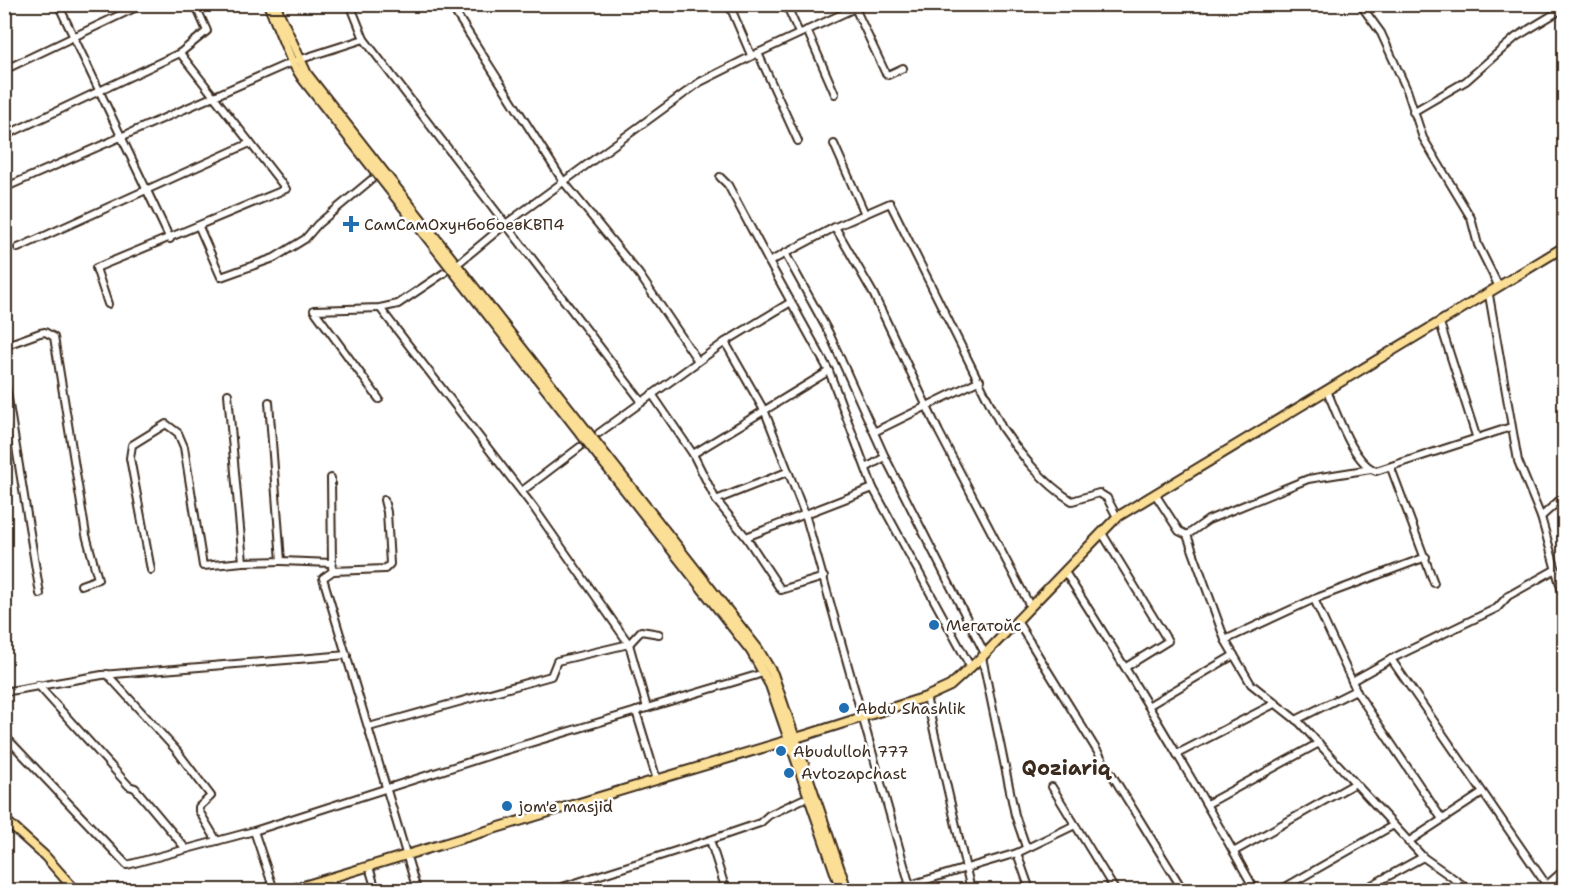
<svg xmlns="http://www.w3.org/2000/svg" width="1569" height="895" viewBox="0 0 1569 895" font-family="'Shantell Sans',sans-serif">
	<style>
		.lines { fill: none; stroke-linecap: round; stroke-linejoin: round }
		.minor-casing { stroke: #3b2a1e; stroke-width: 10 }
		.major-casing { stroke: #3b2a1e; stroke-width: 12 }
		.minor { stroke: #fff; stroke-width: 6 }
		.major { stroke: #fbdf96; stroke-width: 8 }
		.poi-dot { fill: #1f6fb2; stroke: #fff; stroke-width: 2 }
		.labels { text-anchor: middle; stroke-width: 5; stroke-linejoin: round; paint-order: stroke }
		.poi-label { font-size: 16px; fill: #3b2a1e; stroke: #fff; text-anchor: start }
		.quarter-label { font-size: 20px; font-weight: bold; fill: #3b2a1e; stroke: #fff }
	</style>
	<rect width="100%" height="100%" fill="#fff"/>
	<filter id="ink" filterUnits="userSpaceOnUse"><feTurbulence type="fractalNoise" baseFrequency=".0167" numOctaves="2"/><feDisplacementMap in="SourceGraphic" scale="12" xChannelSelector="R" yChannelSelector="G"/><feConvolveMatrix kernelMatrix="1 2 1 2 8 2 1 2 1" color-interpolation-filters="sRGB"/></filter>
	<g filter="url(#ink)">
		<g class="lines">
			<g class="minor-casing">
				<g id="minor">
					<polyline points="58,4 170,239"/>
					<polyline points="350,4 364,39 642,402"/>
					<polyline points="450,4 563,181 639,274 698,361"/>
					<polyline points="729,4 751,55"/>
					<polyline points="786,4 799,33"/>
					<polyline points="1360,4 1381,33 1407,90 1423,138 1471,218 1478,245 1499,287"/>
					<polyline points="4,6 7,4"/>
					<polyline points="807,30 835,94"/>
					<polyline points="180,53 207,31 195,4"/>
					<polyline points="758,53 855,8 885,72 888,75 903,68"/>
					<polyline points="4,70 143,4"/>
					<polyline points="1413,112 1466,81 1516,37 1564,8"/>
					<polyline points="4,136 180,53 286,189 96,268 108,304"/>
					<polyline points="834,144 865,214"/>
					<polyline points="720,177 728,185 769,262"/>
					<polyline points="4,188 292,62 364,39"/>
					<polyline points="199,227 221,277 274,258 305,239 318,224 371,180"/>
					<polyline points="835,227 873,293 939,432 1030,606"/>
					<polyline points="18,248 250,143"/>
					<polyline points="785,253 829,333 885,457 985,654"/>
					<polyline points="461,261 507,223 700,82 758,53 798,141"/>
					<polyline points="1489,295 1518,461 1541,517 1564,496"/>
					<polyline points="380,308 534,508 629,644 641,631 659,634"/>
					<polyline points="1440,323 1476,436"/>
					<polyline points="725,342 765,412 806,517 910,886"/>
					<polyline points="4,346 40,333 45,332 54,337 86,535 98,579 81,585"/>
					<polyline points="4,374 40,594"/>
					<path d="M1327,391c10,22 26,72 49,80l135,-44"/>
					<polyline points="652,394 693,454 716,500 746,537 781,590 824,577"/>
					<polyline points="379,399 314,310 380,308 398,304 444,273"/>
					<polyline points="874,432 980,380"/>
					<polyline points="599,433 725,342 791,302"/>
					<polyline points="693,454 829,371"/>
					<polyline points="866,468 885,457"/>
					<polyline points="1391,468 1434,583"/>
					<polyline points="522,491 580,447"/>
					<polyline points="1155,494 1179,531 1187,535 1225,640 1251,684 1300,723 1423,857 1470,890"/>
					<polyline points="716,500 787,472"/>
					<polyline points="1541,517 1564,599"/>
					<polyline points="1102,533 1168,641 1126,667"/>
					<polyline points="1187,535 1208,520 1308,479 1371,469"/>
					<polyline points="746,537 873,488"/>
					<polyline points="281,561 332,563 331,478"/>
					<polyline points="243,562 281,561 269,402"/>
					<polyline points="332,567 333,571 385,569 390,564 387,512 384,500"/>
					<polyline points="151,570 130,458 132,445 166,424 178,433 184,447 203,566 243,562 228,394"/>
					<polyline points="333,571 323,578 417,890"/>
					<path d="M1065,572c67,104 130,211 190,318"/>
					<polyline points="1314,599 1358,694 1442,819"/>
					<polyline points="1017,621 1183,890"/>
					<polyline points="1225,640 1314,599 1426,557"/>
					<polyline points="982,657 1015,815 1026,847"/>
					<polyline points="1391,659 1550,890"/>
					<path d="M971,668l-98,-180 -44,-117 -60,-109 66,-35 55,-24 112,225c19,27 41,55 70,73l27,-8 8,5 10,19"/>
					<polyline points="107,674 177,751 211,796 199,807 199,811 217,841"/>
					<polyline points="1352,681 1395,657 1497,608 1508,596 1556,569"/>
					<polyline points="38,685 129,786 135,788 186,849"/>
					<polyline points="4,692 102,675 347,655"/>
					<polyline points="926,697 971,890"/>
					<polyline points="1148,706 1234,655"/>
					<polyline points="636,711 657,780"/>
					<polyline points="1296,720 1356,690"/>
					<polyline points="369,727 551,676 557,661 629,644 647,708"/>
					<polyline points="4,735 127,865 254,831 500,752 757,675"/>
					<polyline points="1177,754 1276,703"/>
					<polyline points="1052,787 1115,890"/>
					<polyline points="1207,804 1319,743"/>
					<polyline points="254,831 274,890"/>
					<polyline points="710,840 760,823 769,815 803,799"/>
					<polyline points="1408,842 1481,794"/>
					<polyline points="1235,851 1354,784"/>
					<polyline points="1017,853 1030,890"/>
					<polyline points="369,867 376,890"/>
					<polyline points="331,879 334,890"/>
					<polyline points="1547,885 1564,870"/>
					<polyline points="553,890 710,840 726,890"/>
					<polyline points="820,890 831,887"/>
					<polyline points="893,890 1017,853 1075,825"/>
					<polyline points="1280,890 1392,826"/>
					<polyline points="1363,890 1423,857"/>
				</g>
			</g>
			<g class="major-casing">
				<g id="major">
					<polyline points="268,4 292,62 302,78 751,651 770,685 841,890"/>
					<polyline points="275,4 307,74 758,649 773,674 847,890"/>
					<polyline points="4,819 45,856 75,890"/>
					<polyline points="290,890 809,734 926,697 950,686 985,654 1117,517 1564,247"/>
				</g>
			</g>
			<use href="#minor" class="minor"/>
			<use href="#major" class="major"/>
		</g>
	</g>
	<g class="poi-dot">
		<path d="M348 215h6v6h6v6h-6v6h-6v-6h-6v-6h6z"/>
		<circle cx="934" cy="625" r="6"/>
		<circle cx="844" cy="708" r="6"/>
		<circle cx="781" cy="751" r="6"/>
		<circle cx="789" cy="773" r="6"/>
		<circle cx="507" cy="806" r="6"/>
	</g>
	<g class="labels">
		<g class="poi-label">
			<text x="364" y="230">СамСамОхунбобоевКВП4</text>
			<text x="946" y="631">Мегатойс</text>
			<text x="856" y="714">Abdu Shashlik</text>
			<text x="793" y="757">Abudulloh 777</text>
			<text x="801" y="779">Avtozapchast</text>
			<text x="519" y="812">jom'e masjid</text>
		</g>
		<g class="quarter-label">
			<text x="1066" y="775">Qoziariq</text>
		</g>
	</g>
	<rect width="1569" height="895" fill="none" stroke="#fff" stroke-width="24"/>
	<rect x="12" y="12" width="1545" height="871" fill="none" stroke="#3b2a1e" stroke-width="2" filter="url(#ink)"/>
</svg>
